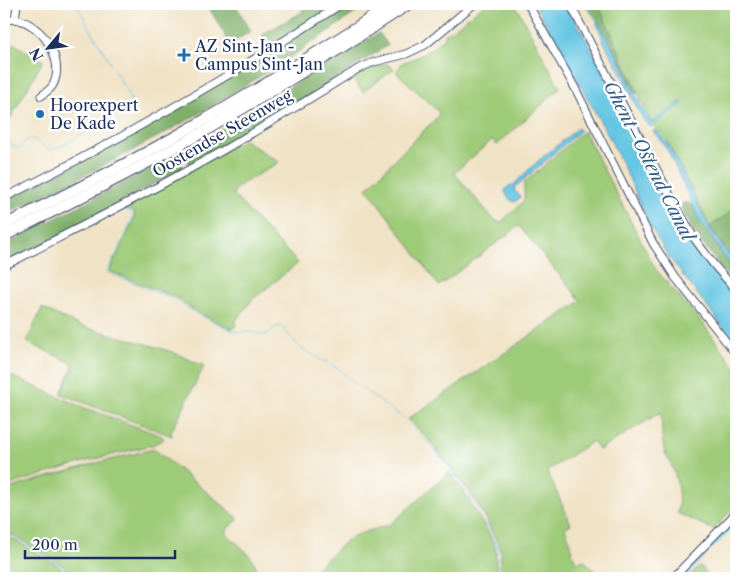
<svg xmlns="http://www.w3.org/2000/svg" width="740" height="582" viewBox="0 0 740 582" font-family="'Libre Caslon Text',serif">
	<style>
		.green { fill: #9ecb78; stroke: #5c7d6b }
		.forest { fill: #7eaf68; stroke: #4c6f63 }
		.water { fill: #65c6e3; stroke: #407aa0 }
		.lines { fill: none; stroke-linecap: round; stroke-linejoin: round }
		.stream { stroke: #65c6e3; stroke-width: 1 }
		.canal { stroke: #65c6e3; stroke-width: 5 }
		.minor-casing { stroke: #3b4a6d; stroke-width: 9 }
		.highway-casing { stroke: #3b4a6d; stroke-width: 12 }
		.minor { stroke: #fff; stroke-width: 7 }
		.highway { stroke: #fff; stroke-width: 10 }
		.poi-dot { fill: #1f6fb2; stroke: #fff; stroke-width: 2 }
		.labels { text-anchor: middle; stroke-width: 5; stroke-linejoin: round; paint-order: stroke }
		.poi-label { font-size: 16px; fill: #1b2f5e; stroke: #fff; text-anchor: start }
		.street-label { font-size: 16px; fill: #1b2f5e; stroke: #fff }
		.water-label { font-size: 18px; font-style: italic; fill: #315c86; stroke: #fff }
	</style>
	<rect width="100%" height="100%" fill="#fff"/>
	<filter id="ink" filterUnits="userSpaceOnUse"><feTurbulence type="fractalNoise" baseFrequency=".02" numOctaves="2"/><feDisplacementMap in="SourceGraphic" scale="10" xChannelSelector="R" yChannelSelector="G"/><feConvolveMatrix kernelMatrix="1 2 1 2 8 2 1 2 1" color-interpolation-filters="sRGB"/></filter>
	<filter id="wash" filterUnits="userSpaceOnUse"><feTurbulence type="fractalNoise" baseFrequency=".0096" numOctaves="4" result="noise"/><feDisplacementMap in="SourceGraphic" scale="20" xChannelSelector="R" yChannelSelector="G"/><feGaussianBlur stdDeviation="1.12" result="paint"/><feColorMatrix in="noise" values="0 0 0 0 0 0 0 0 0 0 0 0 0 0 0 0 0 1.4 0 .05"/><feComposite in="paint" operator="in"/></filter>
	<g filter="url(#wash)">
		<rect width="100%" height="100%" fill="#f0e2c5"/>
		<g class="green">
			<path d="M485,4h30l45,84 -63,57 -5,-5 -38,33 36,42 6,6 5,1 22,-20c3,-6 0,-13 1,-19l60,-52 72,139 48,55 32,44v135l-22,26 -37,-17c4,-14 0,-34 -5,-47 -2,-5 -6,-9 -7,-14 -4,-13 -3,-27 -4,-40l-62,38 -6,-9 -46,30 24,53 -4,2 -2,3c2,4 4,9 5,13 2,7 1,15 8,20l6,-2 14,14v4h-94l-4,-13 2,-12 -16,-35 -15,-24 -20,-26 -23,-29 -20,-20 173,-118 -62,-75 -80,60 -72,-98 71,-72 1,-4 -43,-40 6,-9 15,-6 14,-8 13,-11 2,-5 10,-6z"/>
			<polygon points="600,4 736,4 736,208 710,227 666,139 652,124 599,7"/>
			<polygon points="4,38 43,61 4,129"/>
			<polygon points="387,64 394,69 363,92 350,76 371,67"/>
			<path d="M244,140l35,22c-9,8 -42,21 -45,30 -1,1 0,3 0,4l64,67 -45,36 -19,24 3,1 -4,5 -35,-16 -21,-15 -68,-27 26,-54 -1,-5 -10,-5z"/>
			<polygon points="42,308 80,326 150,345 172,352 204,366 171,432 172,436 61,394 74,364 27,342"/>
			<polygon points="4,373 80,406 162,436 164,439 152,445 84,462 9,485 4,481"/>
			<path d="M154,449l83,68 1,3 -8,6 -3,4v4c17,16 26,20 33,44h-187l-8,-10 -4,-4 -57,-34v-43l3,2 86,-25z"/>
			<polygon points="449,472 462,489 489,534 496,550 496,566 499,578 306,578 347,540 362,533 391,524"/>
			<polygon points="4,534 56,564 63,570 69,578 4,578"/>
			<polygon points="700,566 711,578 686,578"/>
		</g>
		<g class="forest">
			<polygon points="207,4 235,4 251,31 230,44"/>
			<polygon points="305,4 337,4 267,47 262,38 264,33 301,13 305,6"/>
			<path d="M346,4h22c-61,43 -124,84 -189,121 -57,32 -116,61 -175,90v-14l102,-52 73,-41 137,-84z"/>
			<polygon points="585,4 600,4 599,7 638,92 636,93 622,63 599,23"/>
			<path d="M379,33l9,12c-43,28 -87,55 -131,82 -21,13 -45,30 -68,37l-7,-11z"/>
			<polygon points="177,155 183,168 32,250 4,263 4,245"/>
			<polygon points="686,202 693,206 700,221 736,273 736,287 693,231 680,205"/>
			<polygon points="736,208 736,264 710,227"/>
		</g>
		<g class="water">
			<polygon points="535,4 566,4 589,44 616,95 676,215 698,252 736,298 736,344 668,256 648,222 629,178 609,137"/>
			<polygon points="598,21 622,65 639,102 650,122 652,123 681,101 683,103 651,127 645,122 638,110 619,69 605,44 597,24 597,22"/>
			<path d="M578,128l2,3 -65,56 -1,4 6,4 -1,4 -5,3 -6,-4 -3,-7c1,-3 4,-6 8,-6l24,-23z"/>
			<polygon points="655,129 669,146 709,227 736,266 736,273 700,221 668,151 653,131"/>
		</g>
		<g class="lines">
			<g class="stream">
				<polyline points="76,4 111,64"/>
				<polyline points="588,4 597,21"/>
				<path d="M4,140l15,9c17,-25 19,4 35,0 9,-3 19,-10 27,-14 16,-9 32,-18 48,-27l2,-6v-3l-17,-29"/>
				<polyline points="122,208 131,212 133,215 133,218 123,242 107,272 176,300 197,314 236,332 250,332 266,335 276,327 283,326 290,337 302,349 337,368 365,391 405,419 428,442 459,480 473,502 484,518 500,554 499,559"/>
				<polyline points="4,531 47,556 64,567 71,578"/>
				<polyline points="498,565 502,578"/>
			</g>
			<polyline class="canal" points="680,578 736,521"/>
		</g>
	</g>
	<g filter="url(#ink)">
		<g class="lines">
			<g class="minor-casing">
				<g id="minor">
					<polyline points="528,4 575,88 653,243 675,277 736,354"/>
					<polyline points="570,4 672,199 694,238 714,265 736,290"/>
					<polyline points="15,19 17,4"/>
					<path d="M4,21c3,-1 8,-2 11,-2 27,4 51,41 38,66 -3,5 -8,8 -12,11"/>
					<path d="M4,198c76,-38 151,-79 224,-123 38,-23 76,-46 113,-71"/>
					<path d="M4,266c58,-30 117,-59 175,-91 61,-33 120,-70 179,-106l16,-7 32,-8 19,-9 49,-41"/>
					<polyline points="673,578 736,513"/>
				</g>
			</g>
			<g class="highway-casing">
				<g id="highway">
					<path d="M4,225c63,-31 127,-63 188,-98 68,-39 135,-80 200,-123"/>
					<path d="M4,236c62,-31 125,-62 185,-96 75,-43 148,-89 220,-136"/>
				</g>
			</g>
			<use href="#minor" class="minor"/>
			<use href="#highway" class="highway"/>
		</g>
	</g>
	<g class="poi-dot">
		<path d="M181.5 47.5h5v5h5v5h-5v5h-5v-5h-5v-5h5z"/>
		<circle cx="40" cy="114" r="5"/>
	</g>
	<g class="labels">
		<g class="poi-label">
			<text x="195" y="52">AZ Sint-Jan -<tspan x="195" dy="18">Campus Sint-Jan</tspan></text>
			<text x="50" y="111">Hoorexpert<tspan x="50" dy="18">De Kade</tspan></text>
		</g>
		<g class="street-label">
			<text transform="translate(222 133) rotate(-30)" y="6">Oostendse Steenweg</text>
		</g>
		<g class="water-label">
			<text transform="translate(649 161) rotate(63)" y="6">Ghent–Ostend Canal</text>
		</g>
	</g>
	<rect width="740" height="582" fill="none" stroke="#fff" stroke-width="20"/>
	<g transform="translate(48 48) rotate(241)" stroke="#ffffff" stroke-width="4" paint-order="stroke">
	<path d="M0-4L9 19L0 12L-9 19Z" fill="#1b2f5e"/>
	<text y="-8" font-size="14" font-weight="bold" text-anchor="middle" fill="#1b2f5e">N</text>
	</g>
	<path d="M25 550v8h150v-8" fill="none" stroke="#1b2f5e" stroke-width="2.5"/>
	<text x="32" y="550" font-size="15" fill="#1b2f5e" stroke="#ffffff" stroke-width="4" paint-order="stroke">200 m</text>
</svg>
